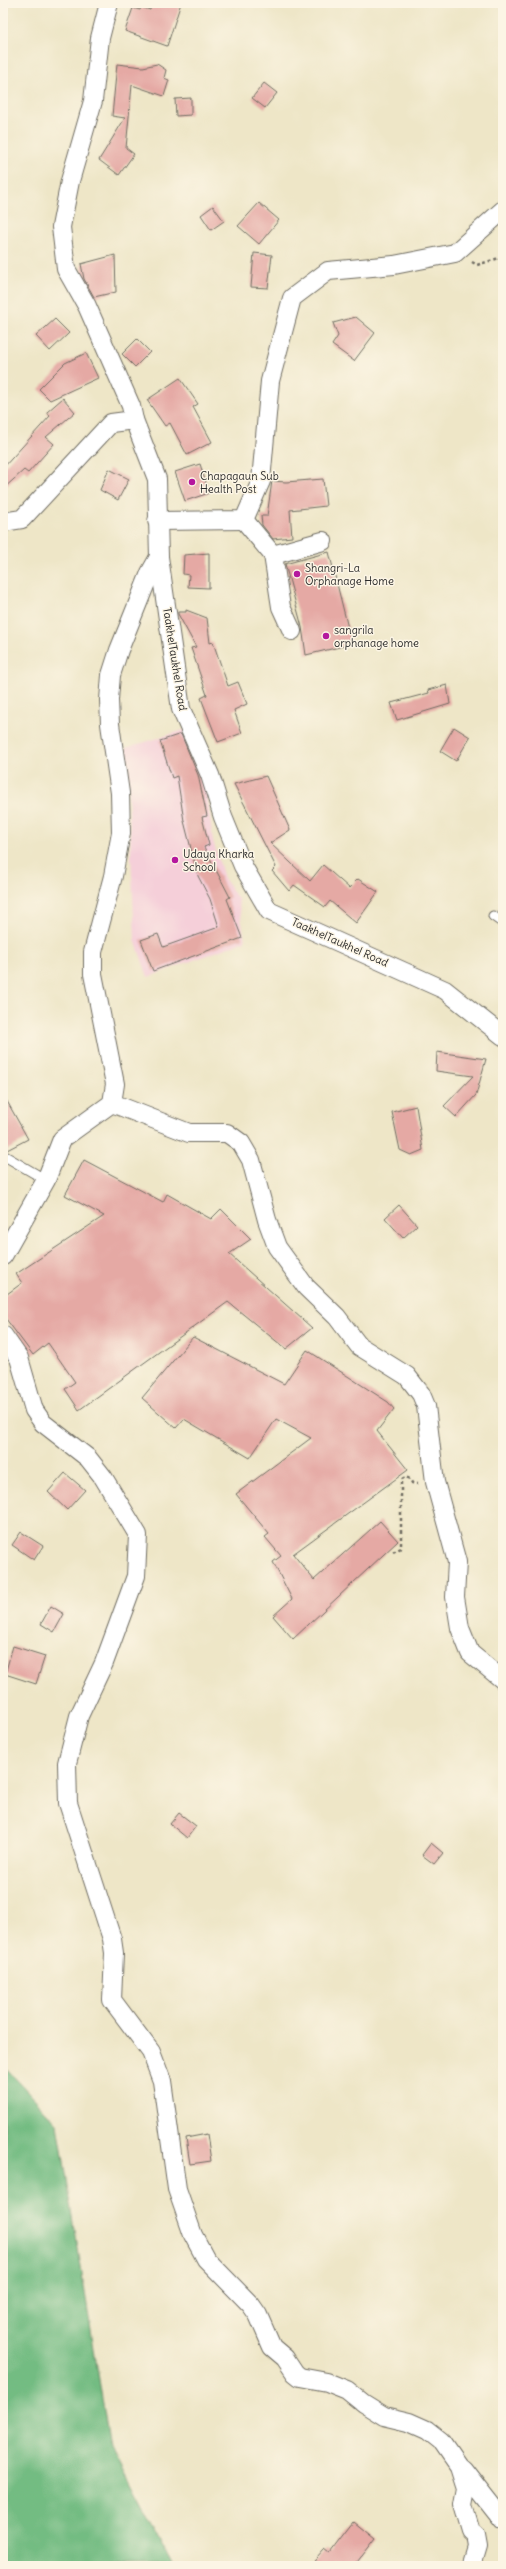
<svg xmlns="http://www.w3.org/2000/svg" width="506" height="2569" viewBox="0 0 506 2569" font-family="Delius,sans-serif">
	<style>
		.built { fill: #f5cfd9 }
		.forest { fill: #73bc82; stroke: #4f7456 }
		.building { fill: #e5a9a4 }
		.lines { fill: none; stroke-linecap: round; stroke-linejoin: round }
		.service-casing { stroke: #6f6c62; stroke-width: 11 }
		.minor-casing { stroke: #6f6c62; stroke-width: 20 }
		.path { stroke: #6f6c62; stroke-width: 2.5; stroke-dasharray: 3 3; stroke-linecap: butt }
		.service { stroke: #fff; stroke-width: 9 }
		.minor { stroke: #fff; stroke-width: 18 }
		.poi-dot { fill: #b5179e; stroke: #fcf5e5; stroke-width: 1.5 }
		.labels { text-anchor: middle; stroke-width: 3; stroke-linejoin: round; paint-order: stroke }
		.poi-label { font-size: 11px; fill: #2b2b2b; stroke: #fcf5e5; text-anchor: start }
		.street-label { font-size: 11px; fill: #2b2b2b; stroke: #fcf5e5 }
	</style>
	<rect width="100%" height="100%" fill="#fcf5e5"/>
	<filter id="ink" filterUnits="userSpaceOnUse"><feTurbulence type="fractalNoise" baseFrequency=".025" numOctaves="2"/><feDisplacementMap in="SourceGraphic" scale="8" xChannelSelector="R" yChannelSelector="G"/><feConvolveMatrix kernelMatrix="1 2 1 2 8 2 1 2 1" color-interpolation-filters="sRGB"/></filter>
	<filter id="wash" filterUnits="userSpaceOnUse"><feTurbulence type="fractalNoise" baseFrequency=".012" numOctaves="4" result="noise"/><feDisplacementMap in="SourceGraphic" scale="16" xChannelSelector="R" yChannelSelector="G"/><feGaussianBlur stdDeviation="0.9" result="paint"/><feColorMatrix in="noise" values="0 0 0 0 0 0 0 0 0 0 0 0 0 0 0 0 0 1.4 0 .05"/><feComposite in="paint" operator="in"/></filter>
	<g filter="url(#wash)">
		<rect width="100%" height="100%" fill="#eee6c7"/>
		<polygon class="built" points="187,729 206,785 213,841 224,878 238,899 245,941 148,977 135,940 126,748"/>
		<polygon class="forest" points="3,2065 58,2124 109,2442 174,2566 3,2566"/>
		<g id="blocks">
			<g class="building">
				<polygon points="152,3 181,3 167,46 125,31 133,8 140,10 141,7 150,10"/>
				<polygon points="117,64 143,67 157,64 166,70 164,78 169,80 164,96 132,85 126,148 134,154 119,175 99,160 125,118 112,116"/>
				<polygon points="264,83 277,93 265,108 252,98"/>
				<polygon points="191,98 191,115 176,116 175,99"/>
				<polygon points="259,203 279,220 259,244 238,226"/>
				<polygon points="213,206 224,221 211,230 201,215"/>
				<polygon points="254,253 272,255 268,288 251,287"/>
				<polygon points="115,255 116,292 94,297 84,279 81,264"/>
				<polygon points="356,317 375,333 354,361 332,345 338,336 333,323"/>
				<polygon points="55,319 69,333 50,351 36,336"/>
				<polygon points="137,339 150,352 135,367 122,354"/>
				<polygon points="86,353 98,378 50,400 39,389 65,363"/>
				<polygon points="180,378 198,404 193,407 212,442 187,455 170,423 165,426 147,400"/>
				<polygon points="63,398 75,412 46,437 54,444 28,473 24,470 3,489 3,468 50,416 47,412"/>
				<polygon points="200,464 209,493 185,501 175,472"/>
				<polygon points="109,469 129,479 118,500 100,490"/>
				<polygon points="323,479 326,506 290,510 292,537 273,539 262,525 261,516 267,516 272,481 286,482"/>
				<polygon points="329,552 352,644 306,655 302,627 285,564"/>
				<polygon points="209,553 209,588 188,587 189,575 183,574 184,555"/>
				<polygon points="186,610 207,618 210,643 213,642 228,686 238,682 247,704 234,710 242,733 218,742 201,698 207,695 191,648 196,647 178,614 178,612 186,612"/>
				<polygon points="447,685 450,704 397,720 391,703 429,693 428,690"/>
				<polygon points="454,727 470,737 456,761 440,751"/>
				<polygon points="181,734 198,775 207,816 202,817 209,845 204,847 230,897 227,899 242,938 153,971 141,940 158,934 163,947 219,927 210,899 198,876 184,821 177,776 172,778 160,741"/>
				<polygon points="266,776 290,830 270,843 310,881 323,865 349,888 358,879 378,892 356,923 330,901 325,907 294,885 289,891 272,871 276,867 234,784"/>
				<polygon points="437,1052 486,1059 476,1095 456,1117 444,1106 473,1076 436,1071"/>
				<polygon points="3,1094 28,1139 7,1150 3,1149"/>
				<polygon points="416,1106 423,1150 411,1155 400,1150 392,1112"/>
				<polygon points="84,1160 163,1202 167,1194 211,1219 221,1209 251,1239 229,1254 312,1328 286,1349 228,1302 79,1410 65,1389 75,1382 48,1343 33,1355 3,1315 3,1297 22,1283 16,1274 104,1216 65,1195"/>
				<polygon points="399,1205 417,1225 403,1238 385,1218"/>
				<polygon points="193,1337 284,1384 307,1350 388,1402 394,1409 377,1431 408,1470 293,1554 314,1580 380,1521 398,1541 293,1639 273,1616 292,1599 273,1562 281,1556 265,1537 269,1534 236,1494 311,1438 276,1419 250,1458 184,1419 176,1428 142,1398"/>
				<polygon points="65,1473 85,1490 67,1510 48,1492"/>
				<polygon points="21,1532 43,1546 34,1560 12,1545"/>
				<polygon points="51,1606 64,1614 54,1632 41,1624"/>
				<polygon points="13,1646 45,1656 36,1684 5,1674"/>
				<polygon points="179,1813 196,1826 187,1838 170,1824"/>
				<polygon points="431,1843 443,1853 434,1864 422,1855"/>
				<polygon points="207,2134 211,2161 190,2164 186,2138"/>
				<polygon points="354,2522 375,2539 354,2566 310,2566 325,2549 330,2553"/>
			</g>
		</g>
	</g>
	<g filter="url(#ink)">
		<use href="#blocks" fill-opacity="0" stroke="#6f6c62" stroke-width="1"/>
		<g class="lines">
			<g class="service-casing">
				<g id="service">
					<polyline points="493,916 503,923"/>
					<polyline points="3,1155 46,1180"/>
				</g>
			</g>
			<g class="minor-casing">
				<g id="minor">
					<polyline points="109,3 100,38 93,101 70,181 61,227 66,269 87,306 131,406 134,420"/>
					<polyline points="244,520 273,555 323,541"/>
					<polyline points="157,521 244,520 261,481 270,381 292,298 328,271 394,265 455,253 503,210"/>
					<polyline points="3,522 22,519 111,423 134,420 157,479 159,557 181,709 210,775 223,817 243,866 269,911 445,990 503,1036"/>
					<polyline points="273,555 281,607 292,631"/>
					<polyline points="112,1103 189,1133 227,1133 241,1143 251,1160 267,1220 277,1247 306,1287 337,1317 359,1346 407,1376 421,1394 426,1406 435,1482 457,1562 455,1597 460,1628 470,1653 503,1680"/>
					<polyline points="3,1256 46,1180 62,1139 112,1103 115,1084 93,974 93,952 113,876 121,833 120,793 110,724 109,700 111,675 119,650 150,573 159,557"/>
					<polyline points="3,1335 19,1358 34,1410 43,1423 88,1458 103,1477 138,1535 136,1576 104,1663 79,1716 67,1763 68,1803 112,1939 114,1953 112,2000 151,2052 162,2081 177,2189 193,2235 206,2259 251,2305 258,2315 272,2347 285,2358 295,2373 300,2377 327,2382 347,2390 363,2403 384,2416 409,2422 427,2430 441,2441 459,2467 466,2489 463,2505 471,2532 475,2535 477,2546 471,2566"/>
					<polyline points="463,2469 503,2520"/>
				</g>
			</g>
			<g class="path">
				<polyline points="472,262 477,265 496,259 503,255"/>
				<polyline points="393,1552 401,1548 401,1480 405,1477 410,1479 412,1483 418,1484"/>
			</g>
			<use href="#service" class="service"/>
			<use href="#minor" class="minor"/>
		</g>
	</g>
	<g class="poi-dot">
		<circle cx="192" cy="482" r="4"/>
		<circle cx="297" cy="574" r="4"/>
		<circle cx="326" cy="636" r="4"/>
		<circle cx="175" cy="860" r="4"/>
	</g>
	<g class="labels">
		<g class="poi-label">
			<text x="200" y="480">Chapagaun Sub<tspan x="200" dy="13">Health Post</tspan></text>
			<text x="305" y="572">Shangri-La<tspan x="305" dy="13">Orphanage Home</tspan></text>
			<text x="334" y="634">sangrila<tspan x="334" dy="13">orphanage home</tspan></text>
			<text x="183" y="858">Udaya Kharka<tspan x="183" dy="13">School</tspan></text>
		</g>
		<g class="street-label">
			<text transform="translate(175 659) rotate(81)" y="4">TaakhelTaukhel Road</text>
			<text transform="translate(340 942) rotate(24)" y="4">TaakhelTaukhel Road</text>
		</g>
	</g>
	<rect width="506" height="2569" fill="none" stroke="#fcf5e5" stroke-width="16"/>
</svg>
